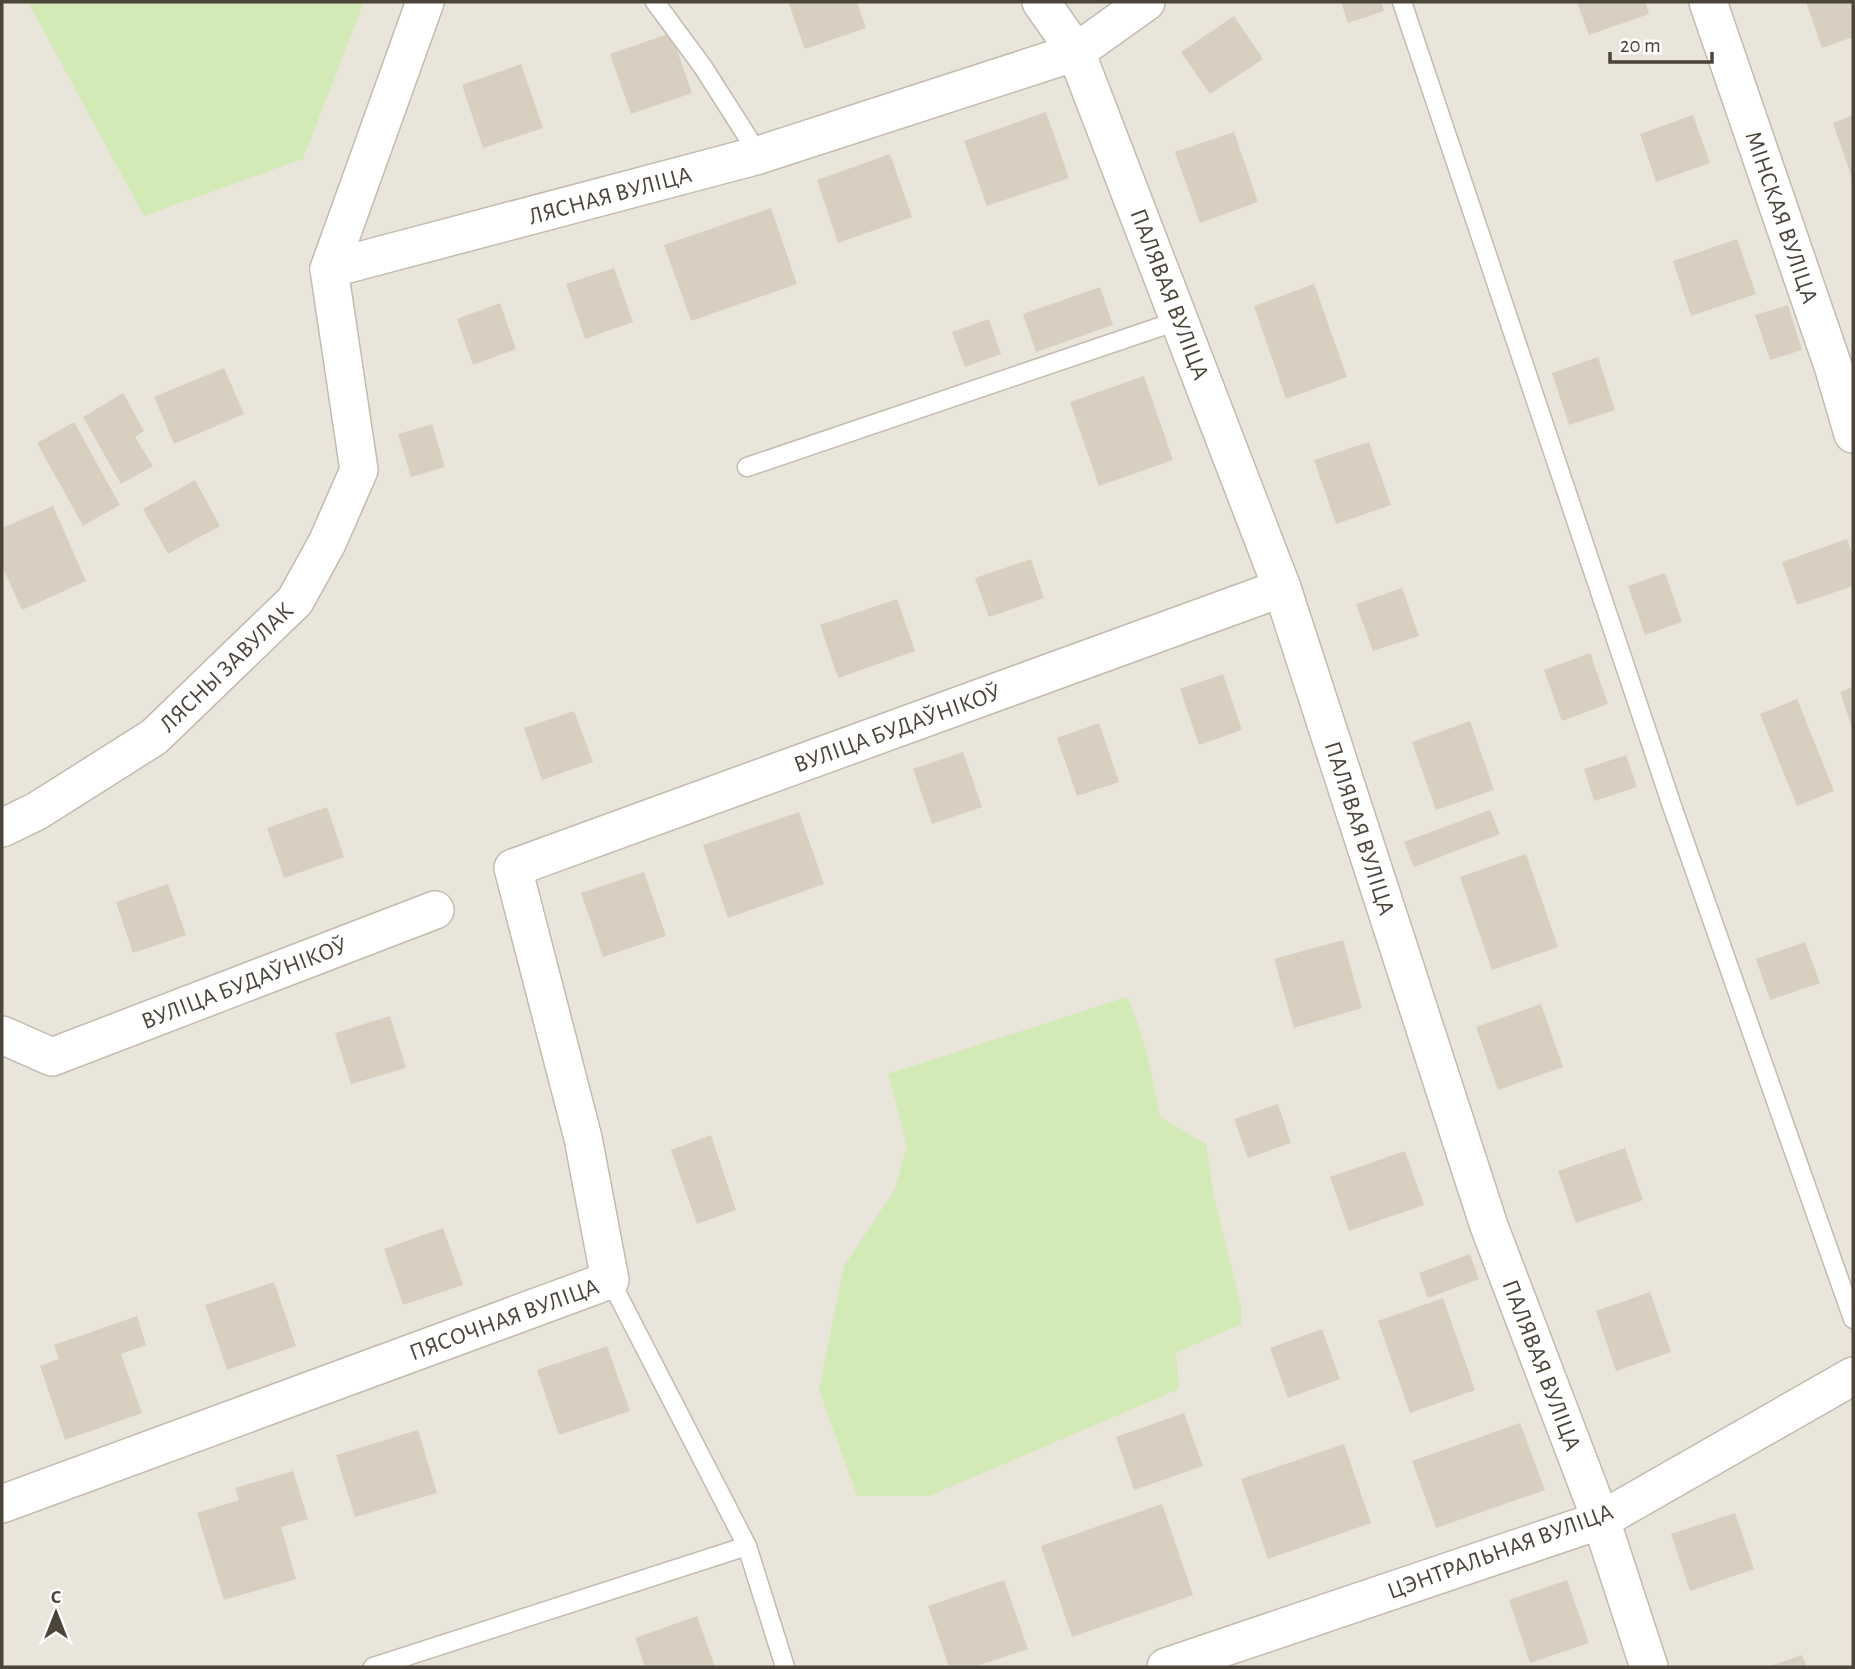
<svg xmlns="http://www.w3.org/2000/svg" width="1855" height="1669" viewBox="0 0 1855 1669" font-family="'Alegreya Sans',sans-serif">
	<style>
		.residential { fill: #eae5da }
		.green { fill: #d2eab5 }
		.building { fill: #d8cfc1 }
		.lines { fill: none; stroke-linecap: round; stroke-linejoin: round }
		.lane-casing { stroke: #c2bbae; stroke-width: 21 }
		.street-casing { stroke: #c2bbae; stroke-width: 40 }
		.lane { stroke: #fff; stroke-width: 18 }
		.street { stroke: #fff; stroke-width: 37 }
		.labels { text-anchor: middle; stroke-width: 5; stroke-linejoin: round; paint-order: stroke }
		.street-label { font-size: 24px; fill: #4b4439; stroke: #fff }
	</style>
	<rect width="100%" height="100%" fill="#f6f3ec"/>
	<rect class="residential" x="2" y="2" width="1851" height="1665"/>
	<g class="green">
		<polygon points="28,2 364,2 303,159 144,216"/>
		<path d="M1127,997c18,38 25,79 33,120l46,27 8,53 27,109v18l-65,29 3,36 -250,107h-72l-38,-106 25,-124 51,-77 12,-43 -19,-72z"/>
	</g>
	<g class="building">
		<polygon points="788,2 857,2 866,28 805,49"/>
		<polygon points="1341,2 1381,2 1384,11 1348,23"/>
		<polygon points="1577,2 1645,2 1649,14 1589,35"/>
		<polygon points="1806,2 1853,2 1853,37 1822,48"/>
		<polygon points="1234,16 1263,59 1210,94 1181,52"/>
		<polygon points="671,33 692,93 631,114 610,54"/>
		<polygon points="521,64 543,128 483,148 462,85"/>
		<polygon points="1046,112 1069,178 987,206 964,141"/>
		<polygon points="1693,115 1710,163 1656,182 1640,134"/>
		<polygon points="1853,115 1853,181 1833,123"/>
		<polygon points="1234,132 1258,202 1200,223 1175,152"/>
		<polygon points="890,154 912,217 838,243 817,180"/>
		<polygon points="771,208 797,284 691,321 664,245"/>
		<polygon points="1737,239 1756,294 1691,316 1673,261"/>
		<polygon points="614,268 633,322 585,339 566,284"/>
		<polygon points="1314,284 1347,377 1286,399 1254,306"/>
		<polygon points="1100,287 1113,325 1036,352 1023,314"/>
		<polygon points="500,303 516,349 473,365 457,319"/>
		<polygon points="1788,305 1802,350 1770,360 1755,315"/>
		<polygon points="989,319 1001,354 965,367 952,332"/>
		<polygon points="1598,357 1615,410 1569,425 1552,373"/>
		<polygon points="224,368 244,414 174,444 154,397"/>
		<polygon points="1144,376 1173,460 1099,486 1070,402"/>
		<polygon points="123,393 144,431 135,437 153,466 121,484 83,417"/>
		<polygon points="74,422 120,505 83,526 37,443"/>
		<polygon points="432,424 445,467 411,477 398,434"/>
		<polygon points="1369,442 1391,505 1336,524 1314,460"/>
		<polygon points="195,480 220,526 168,554 143,509"/>
		<polygon points="53,506 86,581 22,610 2,566 2,528"/>
		<polygon points="1847,539 1853,557 1853,586 1797,605 1782,562"/>
		<polygon points="1031,559 1044,598 989,617 975,578"/>
		<polygon points="1665,573 1682,622 1645,635 1628,586"/>
		<polygon points="1402,588 1419,636 1373,651 1356,604"/>
		<polygon points="897,599 915,651 838,678 820,625"/>
		<polygon points="1590,653 1608,704 1562,721 1544,670"/>
		<polygon points="1223,674 1242,730 1199,745 1180,689"/>
		<polygon points="1853,687 1853,731 1840,692"/>
		<polygon points="1797,699 1834,791 1797,806 1760,714"/>
		<polygon points="574,711 593,762 542,780 524,728"/>
		<polygon points="1470,721 1494,790 1436,810 1412,742"/>
		<polygon points="1099,723 1119,782 1077,796 1057,738"/>
		<polygon points="963,752 982,807 932,824 913,769"/>
		<polygon points="1626,755 1637,787 1594,801 1584,769"/>
		<polygon points="327,807 344,857 284,878 267,828"/>
		<polygon points="1490,810 1500,834 1414,867 1404,842"/>
		<polygon points="799,812 824,884 728,918 703,845"/>
		<polygon points="1526,854 1558,947 1492,970 1460,877"/>
		<polygon points="644,872 666,936 603,957 581,893"/>
		<polygon points="168,884 186,935 133,953 116,902"/>
		<polygon points="1343,940 1362,1008 1294,1028 1274,959"/>
		<polygon points="1805,942 1820,983 1770,1000 1756,959"/>
		<polygon points="1541,1004 1563,1067 1498,1090 1476,1027"/>
		<polygon points="390,1016 406,1068 351,1084 335,1033"/>
		<polygon points="1278,1104 1291,1143 1248,1158 1234,1119"/>
		<polygon points="711,1135 736,1210 697,1224 671,1150"/>
		<polygon points="1625,1148 1643,1200 1576,1223 1558,1171"/>
		<polygon points="1405,1151 1424,1205 1349,1231 1330,1177"/>
		<polygon points="443,1228 463,1285 403,1305 384,1249"/>
		<polygon points="1470,1254 1479,1279 1428,1298 1419,1273"/>
		<polygon points="274,1282 296,1346 227,1370 205,1305"/>
		<polygon points="1650,1292 1671,1352 1616,1371 1596,1311"/>
		<polygon points="1443,1298 1475,1390 1410,1413 1378,1321"/>
		<polygon points="137,1316 146,1345 121,1354 142,1413 65,1440 40,1366 59,1359 54,1345"/>
		<polygon points="1322,1329 1340,1379 1288,1398 1270,1348"/>
		<polygon points="607,1346 630,1411 559,1435 537,1370"/>
		<polygon points="1184,1413 1203,1466 1134,1490 1116,1437"/>
		<polygon points="1520,1423 1545,1490 1436,1528 1412,1461"/>
		<polygon points="418,1430 437,1493 355,1517 336,1455"/>
		<polygon points="1344,1444 1371,1523 1268,1559 1241,1479"/>
		<polygon points="293,1471 308,1519 281,1527 296,1579 224,1600 197,1513 239,1500 235,1488"/>
		<polygon points="1162,1504 1193,1595 1072,1637 1041,1546"/>
		<polygon points="1735,1513 1754,1569 1690,1591 1671,1534"/>
		<polygon points="1004,1580 1028,1649 974,1667 949,1667 928,1606"/>
		<polygon points="1567,1580 1589,1643 1530,1663 1509,1600"/>
		<polygon points="697,1616 715,1667 645,1667 635,1638"/>
		<polygon points="1802,1655 1807,1667 1767,1667"/>
	</g>
	<g class="lines">
		<g class="lane-casing">
			<g id="lane">
				<polyline points="655,2 703,67 759,155"/>
				<polyline points="1402,2 1672,806 1853,1319"/>
				<polyline points="747,467 1180,320"/>
				<polyline points="610,1280 747,1546 785,1667"/>
				<polyline points="373,1667 747,1546"/>
			</g>
		</g>
		<g class="street-casing">
			<g id="street">
				<polyline points="425,2 329,269 759,155 1076,52 1146,2"/>
				<polyline points="1041,2 1076,52 1282,588 1489,1226 1601,1520 1649,1667"/>
				<polyline points="1708,2 1834,369 1853,434"/>
				<polyline points="2,828 37,811 154,737 295,601 327,543 359,470 329,269"/>
				<polyline points="2,1035 52,1057 435,910"/>
				<polyline points="2,1504 610,1280 583,1138 513,868 1282,588"/>
				<polyline points="1166,1667 1601,1520 1853,1376"/>
			</g>
		</g>
		<use href="#lane" class="lane"/>
		<use href="#street" class="street"/>
	</g>
	<g class="labels">
		<g class="street-label">
			<text transform="translate(610 195) rotate(-15)" y="8">ЛЯСНАЯ ВУЛІЦА</text>
			<text transform="translate(1782 217) rotate(71)" y="8">МІНСКАЯ ВУЛІЦА</text>
			<text transform="translate(1170 294) rotate(69)" y="8">ПАЛЯВАЯ ВУЛІЦА</text>
			<text transform="translate(226 667) rotate(-44)" y="8">ЛЯСНЫ ЗАВУЛАК</text>
			<text transform="translate(897 728) rotate(-20)" y="8">ВУЛІЦА БУДАЎНІКОЎ</text>
			<text transform="translate(1360 828) rotate(72)" y="8">ПАЛЯВАЯ ВУЛІЦА</text>
			<text transform="translate(244 983) rotate(-21)" y="8">ВУЛІЦА БУДАЎНІКОЎ</text>
			<text transform="translate(504 1319) rotate(-20)" y="8">ПЯСОЧНАЯ ВУЛІЦА</text>
			<text transform="translate(1542 1365) rotate(69)" y="8">ПАЛЯВАЯ ВУЛІЦА</text>
			<text transform="translate(1500 1551) rotate(-20)" y="8">ЦЭНТРАЛЬНАЯ ВУЛІЦА</text>
		</g>
	</g>
	<rect width="1855" height="1669" fill="none" stroke="#4b4439" stroke-width="7"/>
	<g transform="translate(56 1613)" stroke="#ffffff" stroke-width="5" paint-order="stroke">
	<path d="M0-5L12 26L0 18L-12 26Z" fill="#4b4439"/>
	<text y="-10" font-size="19" font-weight="bold" text-anchor="middle" fill="#4b4439">С</text>
	</g>
	<path d="M1610 52v10h102v-10" fill="none" stroke="#4b4439" stroke-width="3.5"/>
	<text x="1620" y="52" font-size="21" fill="#4b4439" stroke="#ffffff" stroke-width="5" paint-order="stroke">20 m</text>
</svg>
